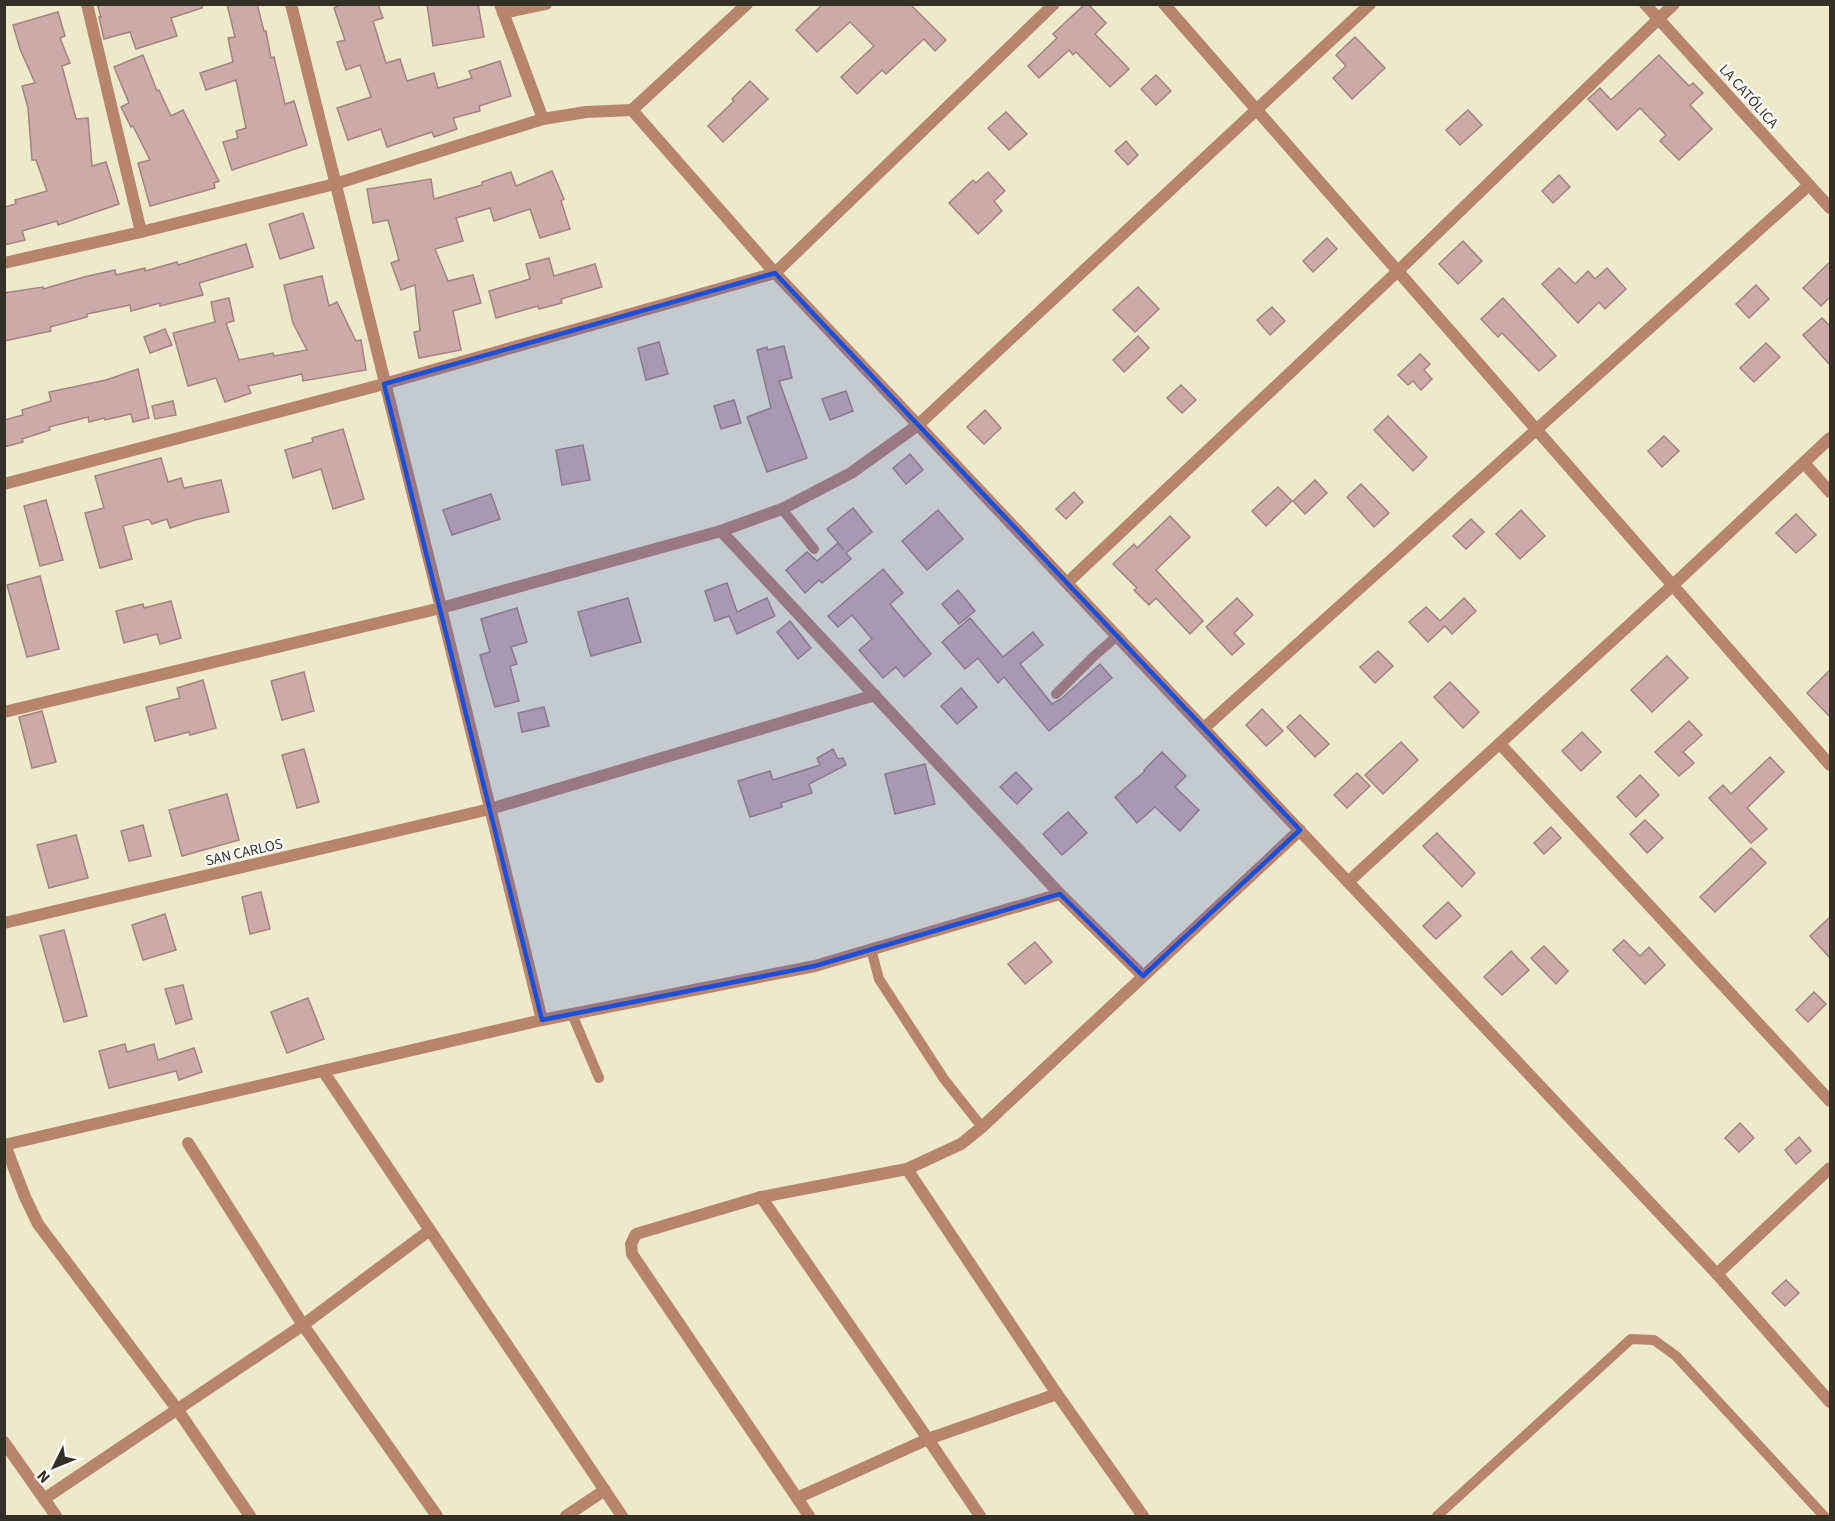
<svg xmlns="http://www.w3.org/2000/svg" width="1835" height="1521" viewBox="0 0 1835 1521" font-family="'Source Sans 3',sans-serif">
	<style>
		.building { fill: #ccaaa8; stroke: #a38381; stroke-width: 1.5 }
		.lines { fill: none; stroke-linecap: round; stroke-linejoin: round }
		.service { stroke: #b7846e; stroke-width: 10 }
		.minor { stroke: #b7846e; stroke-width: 12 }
		.marked { fill: #1d4ed8; fill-opacity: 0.2; stroke: #1d4ed8; stroke-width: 4.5; stroke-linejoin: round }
		.labels { text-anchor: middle; stroke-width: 4.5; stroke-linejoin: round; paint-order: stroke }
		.street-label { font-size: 15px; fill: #333125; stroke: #fff }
	</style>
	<rect width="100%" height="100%" fill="#efe9cc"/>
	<g class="building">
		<polygon points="97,4 202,4 202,8 171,18 177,36 136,49 130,32 104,39 99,17 101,17"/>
		<polygon points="227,4 257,4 264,31 266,31 271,58 274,57 285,104 294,101 307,145 232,170 223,142 238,138 236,131 246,128 236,80 206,90 200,73 233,62 228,38 235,37"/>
		<polygon points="342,4 378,4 383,18 373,21 386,63 400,59 407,81 434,73 438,88 472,78 469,71 500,61 511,96 479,106 480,111 453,118 457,129 434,137 432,132 387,147 381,129 348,140 337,108 371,97 360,65 346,70 337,42 345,40 334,8"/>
		<polygon points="427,4 478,4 484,37 433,46"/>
		<polygon points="823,4 910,4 946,40 935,51 924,39 886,74 882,70 857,94 841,77 874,46 850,22 817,52 796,30"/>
		<polygon points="1085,4 1088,4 1106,23 1095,34 1129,69 1110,87 1076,52 1073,55 1069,50 1039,78 1028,66 1057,38 1053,34"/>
		<polygon points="58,12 65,36 60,38 70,63 62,66 76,119 88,118 92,166 106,162 119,204 58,225 57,221 22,231 25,240 4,245 4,207 16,204 15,200 47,191 36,160 32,160 28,108 22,86 35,83 20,49 13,25"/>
		<polygon points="1355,37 1385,68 1352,99 1333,78 1346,66 1336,55"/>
		<polygon points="143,55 157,91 159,90 171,116 183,110 219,181 214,183 215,188 150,206 138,163 150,160 133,126 131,127 121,107 129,103 114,67"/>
		<polygon points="1659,55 1689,86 1693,83 1703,93 1690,105 1712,129 1679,160 1660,141 1666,135 1640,108 1617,130 1588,99 1600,88 1611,100"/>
		<polygon points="1156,75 1171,91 1156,105 1141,89"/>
		<polygon points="750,81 768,99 723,142 708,126 734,101 732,99"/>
		<polygon points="1468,110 1482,125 1460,145 1446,130"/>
		<polygon points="1006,112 1027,134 1009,150 988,128"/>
		<polygon points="1126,141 1138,155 1128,165 1115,151"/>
		<polygon points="552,171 564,199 561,201 570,229 540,238 530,209 494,221 490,208 456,218 463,241 435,249 448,281 473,275 481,303 453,311 461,350 419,358 414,332 420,331 415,285 401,290 391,263 399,260 388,220 373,223 367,189 431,179 434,199 482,185 482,182 511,172 516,186"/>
		<polygon points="988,172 1005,191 994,201 1002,211 978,234 949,203 973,180 976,183"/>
		<polygon points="1559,175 1570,187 1553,203 1542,191"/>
		<polygon points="303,213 314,248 280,259 269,224"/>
		<polygon points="1327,238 1337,249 1313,272 1303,261"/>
		<polygon points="1463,241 1482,261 1458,284 1439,264"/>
		<polygon points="246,244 253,267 199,283 203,295 160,306 160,303 131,311 130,305 87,314 87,317 50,327 51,331 4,341 4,293 43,287 43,289 84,277 115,270 116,275 145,268 145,271 177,262 178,265"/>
		<polygon points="549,258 554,276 595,264 602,287 561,299 562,303 539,309 538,306 496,318 489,291 530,279 526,264"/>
		<polygon points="1830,262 1830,297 1821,306 1803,288"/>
		<polygon points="1559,268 1575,284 1588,271 1595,279 1607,268 1626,289 1605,309 1599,302 1578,323 1542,284"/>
		<polygon points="322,276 329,306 337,302 356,341 361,340 366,370 303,381 302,374 248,386 251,393 225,402 216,378 188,386 173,333 215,322 211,302 229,298 234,321 226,323 239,360 273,353 274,356 307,350 293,323 284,285"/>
		<polygon points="1756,285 1769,299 1749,318 1736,304"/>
		<polygon points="1138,287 1159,309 1135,332 1113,310"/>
		<polygon points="1503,298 1556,356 1539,371 1502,333 1498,337 1481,319"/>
		<polygon points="1272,307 1285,321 1270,335 1257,320"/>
		<polygon points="1822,318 1830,326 1830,365 1803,335"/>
		<polygon points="165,329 172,345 150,353 144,337"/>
		<polygon points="1138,336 1149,348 1124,372 1113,360"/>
		<polygon points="659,342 668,374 646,380 638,348"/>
		<polygon points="1766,343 1780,357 1754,382 1740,368"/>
		<polygon points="784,346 792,378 779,381 807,458 767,472 747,417 771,408 757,350 767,347 768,350"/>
		<polygon points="1420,354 1430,364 1424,370 1432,379 1421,390 1413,381 1408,385 1398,375"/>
		<polygon points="138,369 149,418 133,422 131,414 105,420 104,418 89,422 88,417 49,427 50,430 22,439 23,442 4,447 4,420 23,415 22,410 51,401 49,392 106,380"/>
		<polygon points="1181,385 1196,400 1182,413 1167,398"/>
		<polygon points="846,391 853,411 830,420 822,399"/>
		<polygon points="734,400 741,423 721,429 714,406"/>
		<polygon points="173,401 176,415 155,419 152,406"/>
		<polygon points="985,410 1001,428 984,444 967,427"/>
		<polygon points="1388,416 1427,457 1413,471 1374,430"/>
		<polygon points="343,429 364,499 333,509 321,469 293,478 285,450 313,442 312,438"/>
		<polygon points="1664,436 1679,451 1662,467 1648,451"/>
		<polygon points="583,445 590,480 562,485 556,450"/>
		<polygon points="910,454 923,470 906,484 893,468"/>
		<polygon points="161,458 168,482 181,478 184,488 221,480 229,512 195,520 170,528 167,519 152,524 149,519 123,526 132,559 100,568 85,513 104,508 95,476"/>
		<polygon points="1315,480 1327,493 1305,514 1293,501"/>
		<polygon points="1361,484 1389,513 1374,527 1347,497"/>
		<polygon points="1278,487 1292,501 1266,526 1252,511"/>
		<polygon points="1074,492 1083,502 1066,519 1056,509"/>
		<polygon points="491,494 500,519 452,535 443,510"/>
		<polygon points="46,500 63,560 40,566 24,506"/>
		<polygon points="853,508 872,532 846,553 851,559 822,583 819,580 805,593 786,570 807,552 817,561 838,543 844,550 827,529"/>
		<polygon points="938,510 963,539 927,570 902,541"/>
		<polygon points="1521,510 1545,536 1520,559 1496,534"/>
		<polygon points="1796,514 1816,535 1796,553 1776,533"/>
		<polygon points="1170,516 1190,537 1156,570 1203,621 1190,634 1156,598 1149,605 1134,590 1137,588 1113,564 1134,544 1137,548"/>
		<polygon points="1471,519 1484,532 1466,549 1453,536"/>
		<polygon points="883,569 903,593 890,604 931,654 904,677 896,667 883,678 859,650 872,639 852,615 838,627 828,616"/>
		<polygon points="40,576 59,649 27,657 7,585"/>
		<polygon points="727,583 737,612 767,598 775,616 737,634 729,616 715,621 705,591"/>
		<polygon points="958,590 975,611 959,624 942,604"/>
		<polygon points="628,598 641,642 591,656 578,612"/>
		<polygon points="1237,598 1253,615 1234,633 1244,644 1232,655 1206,627"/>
		<polygon points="1464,598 1476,611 1452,634 1445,626 1428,642 1409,622 1426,607 1440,621"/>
		<polygon points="171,601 181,638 160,644 157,634 124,643 116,611 143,604 144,608"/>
		<polygon points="517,608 527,642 511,647 517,664 510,666 519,701 495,707 480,655 490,652 481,619"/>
		<polygon points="970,618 1003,657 1033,632 1043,645 1020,664 1052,704 1061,699 1100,664 1112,678 1049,731 1004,677 998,683 978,658 965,669 942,642"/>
		<polygon points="790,621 811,648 798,659 777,632"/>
		<polygon points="1378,651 1393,666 1375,683 1360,667"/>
		<polygon points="1667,656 1688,678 1652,712 1631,690"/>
		<polygon points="1830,670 1830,717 1807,693"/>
		<polygon points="304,672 314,711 282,720 271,681"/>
		<polygon points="203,680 216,728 190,735 189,732 155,741 146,707 180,698 177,688"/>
		<polygon points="1450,682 1479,712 1463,728 1434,697"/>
		<polygon points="961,688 977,707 957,724 941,706"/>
		<polygon points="544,707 549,726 522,732 518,713"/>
		<polygon points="1262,709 1283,731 1266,746 1246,725"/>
		<polygon points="42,711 56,762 32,768 19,717"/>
		<polygon points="1300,715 1329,744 1315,757 1287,727"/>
		<polygon points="1689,721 1702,735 1683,752 1694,763 1679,776 1655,752"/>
		<polygon points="1582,732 1601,752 1581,771 1562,751"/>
		<polygon points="1401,742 1418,760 1383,794 1365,775"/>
		<polygon points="304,749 319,802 297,808 282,755"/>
		<polygon points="833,749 838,759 843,758 846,765 809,784 812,793 781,803 782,807 750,817 738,781 770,771 773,780 820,765 817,758"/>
		<polygon points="1162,752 1186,776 1175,787 1199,810 1180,831 1155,807 1137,823 1115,797 1145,771 1144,770"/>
		<polygon points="1770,757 1784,772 1747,808 1767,829 1751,843 1709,798 1723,785 1731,794"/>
		<polygon points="925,764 935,804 895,814 885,774"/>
		<polygon points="1016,772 1032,789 1017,804 1000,787"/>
		<polygon points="1357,773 1370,786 1347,808 1334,795"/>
		<polygon points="1640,775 1659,795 1636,817 1617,797"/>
		<polygon points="227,794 239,840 182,856 169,810"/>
		<polygon points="1068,812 1087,833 1062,855 1043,834"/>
		<polygon points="1645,820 1663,838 1647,853 1630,834"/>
		<polygon points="143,825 151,856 129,861 121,831"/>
		<polygon points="1551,827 1561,838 1544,854 1534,843"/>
		<polygon points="1437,833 1475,873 1462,887 1423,846"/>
		<polygon points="76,835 88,878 49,888 37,845"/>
		<polygon points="1751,848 1766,863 1715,912 1700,897"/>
		<polygon points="261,892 270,929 250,934 242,897"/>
		<polygon points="1448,902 1461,916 1436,939 1423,926"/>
		<polygon points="165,914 176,950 143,960 132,925"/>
		<polygon points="1830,917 1830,958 1810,936"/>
		<polygon points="64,930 87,1016 64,1022 40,936"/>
		<polygon points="1624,940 1640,956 1649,947 1665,965 1645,984 1613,950"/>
		<polygon points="1035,942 1052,962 1025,984 1008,964"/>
		<polygon points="1544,946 1568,971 1556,984 1531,958"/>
		<polygon points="1511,951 1529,970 1502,995 1484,977"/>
		<polygon points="183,985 192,1019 176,1024 165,989"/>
		<polygon points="1814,992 1826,1004 1808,1022 1796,1010"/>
		<polygon points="308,998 324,1039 287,1053 271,1012"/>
		<polygon points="125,1044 127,1052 154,1044 158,1060 194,1048 202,1072 179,1080 176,1071 109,1088 99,1051"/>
		<polygon points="1740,1123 1754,1138 1739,1152 1725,1138"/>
		<polygon points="1799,1137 1811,1151 1796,1164 1785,1150"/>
		<polygon points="1786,1280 1799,1293 1785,1306 1772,1293"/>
	</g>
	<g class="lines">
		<g class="service">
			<polyline points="782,509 814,549"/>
			<polyline points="1056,694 1093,657 1117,636"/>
			<polyline points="871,949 879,979 944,1079 982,1127"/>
			<polyline points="572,1014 599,1078"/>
			<polyline points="1437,1516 1631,1339 1654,1340 1676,1356 1824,1516"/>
		</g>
		<g class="minor">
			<polyline points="87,4 141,232"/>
			<polyline points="291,4 441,608 542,1020"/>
			<polyline points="500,4 543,119"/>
			<polyline points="1164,4 1830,765"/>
			<polyline points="1645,4 1830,208"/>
			<polyline points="503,13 546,4"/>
			<polyline points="632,110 775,273 1717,1274 1830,1402"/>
			<polyline points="4,263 141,232 335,184 543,119 586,112 632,110 747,4"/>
			<polyline points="1804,463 1830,492"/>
			<polyline points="4,484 384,384 775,273 1054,4"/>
			<polyline points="721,531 1060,894 1143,976"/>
			<polyline points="1067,583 1398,271 1674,4"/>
			<polyline points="4,712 441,608 721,531 782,509 851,473 918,425 1370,4"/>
			<polyline points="1204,728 1809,185"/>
			<polyline points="1500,744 1830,1101"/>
			<polyline points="1348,882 1673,585 1830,438"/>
			<polyline points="4,923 490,809 875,695"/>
			<polyline points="323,1071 622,1516"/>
			<polyline points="188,1143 303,1325 437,1516"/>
			<polyline points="4,1145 542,1020 815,966 1060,894"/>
			<polyline points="5,1145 25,1197 38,1224 177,1409 250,1516"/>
			<polyline points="907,1169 1057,1394 1143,1516"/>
			<polyline points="761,1197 636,1234 631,1244 632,1254 797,1498 928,1439 1057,1394"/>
			<polyline points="1717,1274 1830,1168"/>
			<polyline points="4,1442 56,1516"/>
			<polyline points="797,1498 809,1516"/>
			<polyline points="44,1499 303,1325 430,1230"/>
			<polyline points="566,1516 605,1490"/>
			<polyline points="980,1516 928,1439 761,1197 907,1169 961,1144 982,1127 1300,830"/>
		</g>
	</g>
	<path class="marked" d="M775,273l525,557 -157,146 -83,-82 -245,72 -273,54 -158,-636z"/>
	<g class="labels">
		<g class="street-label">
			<text transform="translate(1749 96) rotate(48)" y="5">LA CATÓLICA</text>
			<text transform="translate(244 852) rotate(-13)" y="5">SAN CARLOS</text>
		</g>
	</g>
	<rect width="1835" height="1521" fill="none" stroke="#333125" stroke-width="12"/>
	<g transform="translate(54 1467) rotate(227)" stroke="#ffffff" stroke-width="4.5" paint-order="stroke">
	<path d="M0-4.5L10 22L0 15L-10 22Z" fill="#333125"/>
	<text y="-9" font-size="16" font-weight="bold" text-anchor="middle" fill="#333125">N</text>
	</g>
</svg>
